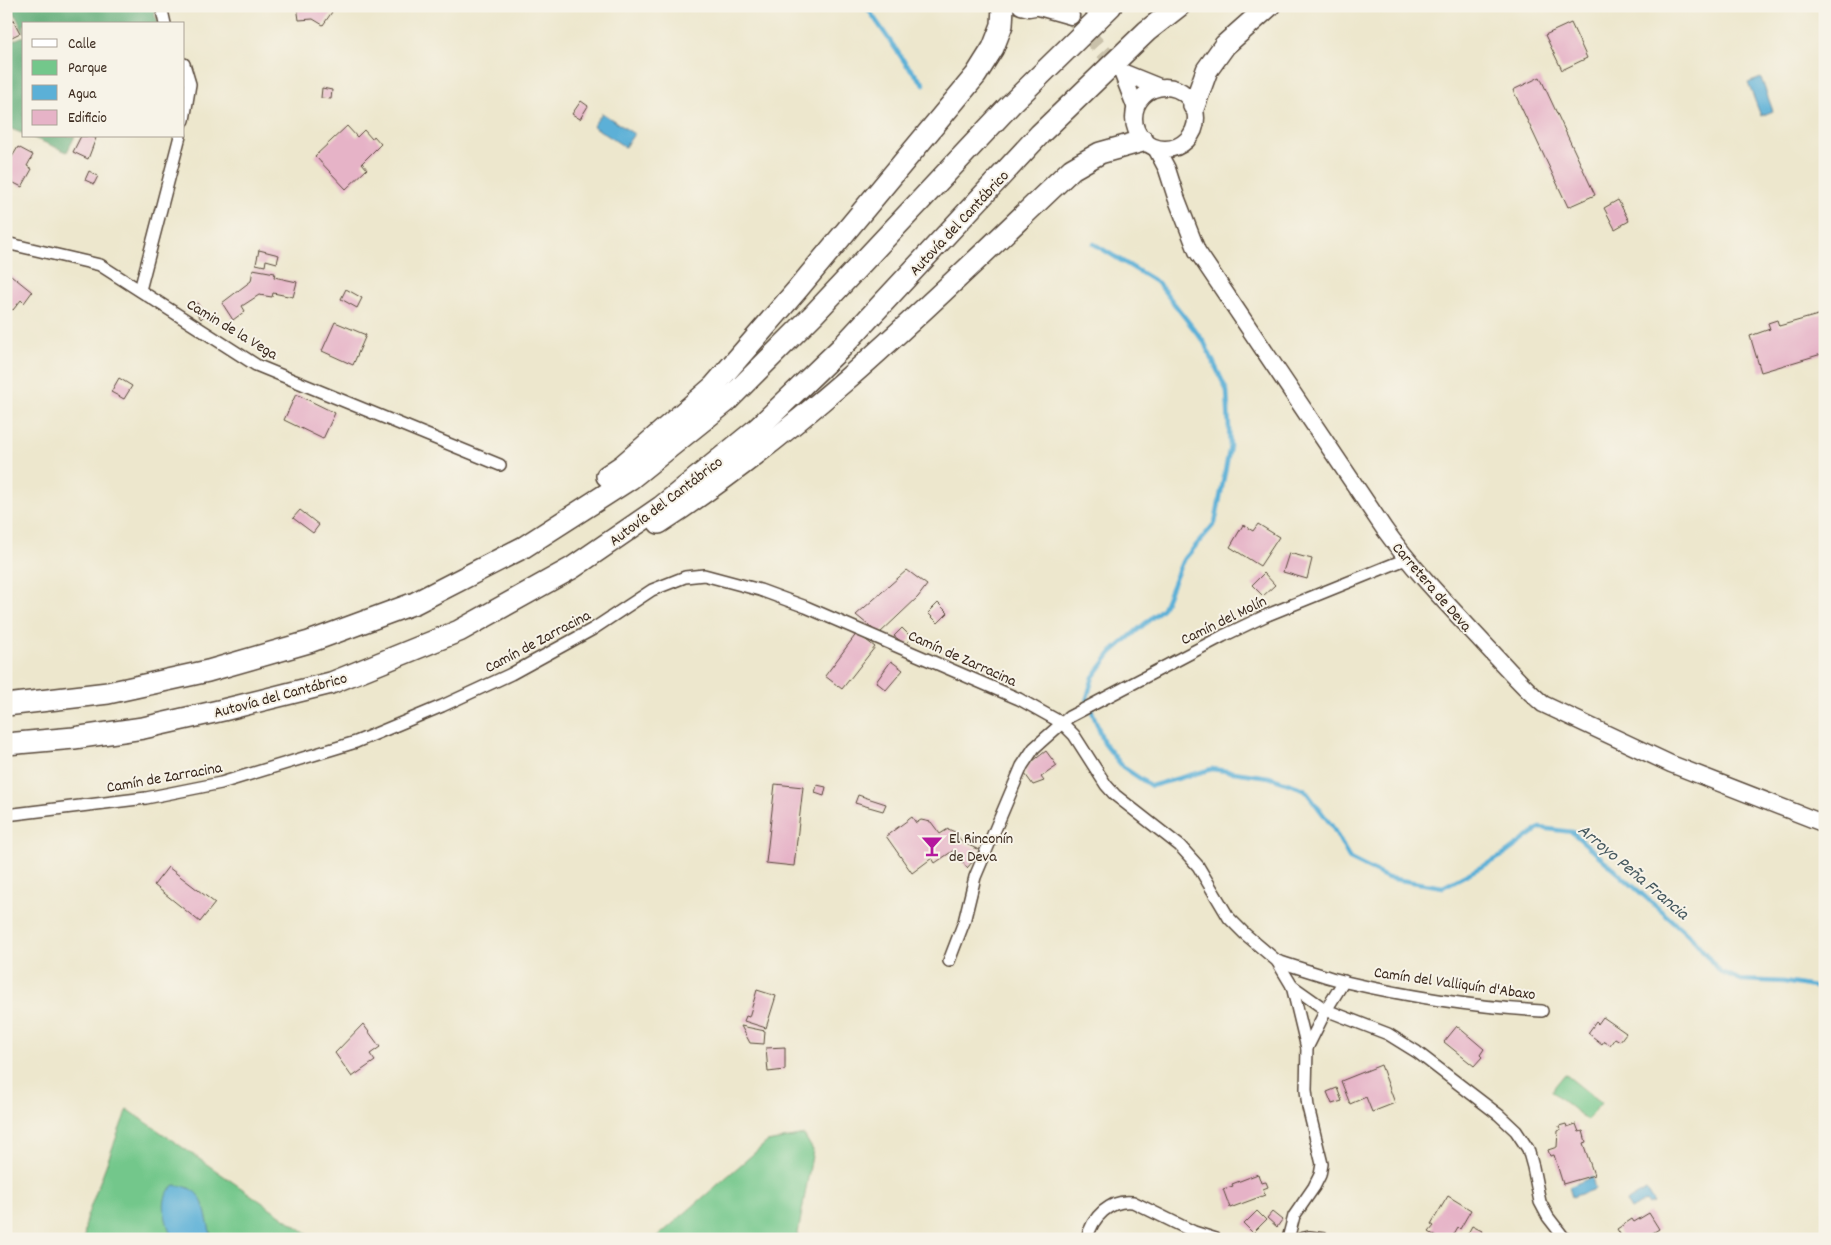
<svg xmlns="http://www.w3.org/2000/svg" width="1831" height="1245" viewBox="0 0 1831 1245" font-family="Dekko,sans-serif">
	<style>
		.green { fill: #73c78b; stroke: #577854 }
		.forest { fill: #5eac77; stroke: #4c6b4a }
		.water { fill: #5bb0d7; stroke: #4b6d7a }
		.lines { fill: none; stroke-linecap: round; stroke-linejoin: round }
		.stream { stroke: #5bb0d7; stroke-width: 4.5 }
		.building { fill: #e6b3c7 }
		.secondary-tunnel { stroke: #c9c1aa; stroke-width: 16; stroke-dasharray: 16 8; stroke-linecap: butt }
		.street-casing { stroke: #564638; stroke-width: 14 }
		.secondary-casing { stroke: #564638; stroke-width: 19 }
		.highway-casing { stroke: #564638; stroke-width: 24 }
		.street { stroke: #fff; stroke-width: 11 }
		.secondary { stroke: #fff; stroke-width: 16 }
		.highway { stroke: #fff; stroke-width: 21 }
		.labels { text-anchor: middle; stroke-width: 4; stroke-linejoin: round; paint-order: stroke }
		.street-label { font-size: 16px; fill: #3b2a1e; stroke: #f7f3e8 }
		.poi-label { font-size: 16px; fill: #3b2a1e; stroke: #f7f3e8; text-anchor: start }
		.water-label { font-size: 18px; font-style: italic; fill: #46595f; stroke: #f7f3e8 }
	</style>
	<rect width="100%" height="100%" fill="#f7f3e8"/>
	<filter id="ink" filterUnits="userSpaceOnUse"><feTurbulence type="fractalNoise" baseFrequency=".02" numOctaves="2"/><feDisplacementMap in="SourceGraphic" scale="10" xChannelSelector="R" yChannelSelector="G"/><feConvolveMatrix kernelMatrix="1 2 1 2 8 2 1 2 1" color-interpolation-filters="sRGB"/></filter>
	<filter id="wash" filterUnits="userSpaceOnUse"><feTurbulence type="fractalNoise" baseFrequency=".0096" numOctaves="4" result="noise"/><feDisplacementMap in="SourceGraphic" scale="20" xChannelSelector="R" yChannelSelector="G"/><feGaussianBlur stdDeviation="1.12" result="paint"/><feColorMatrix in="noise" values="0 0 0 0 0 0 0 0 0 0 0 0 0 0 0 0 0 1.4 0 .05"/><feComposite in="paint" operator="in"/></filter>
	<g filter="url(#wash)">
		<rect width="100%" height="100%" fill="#ede7cd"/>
		<g class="green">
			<polygon points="1565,1074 1601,1103 1587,1120 1551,1091"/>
			<polygon points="127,1109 315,1239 84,1239 86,1219"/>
			<polygon points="804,1135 813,1150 797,1239 655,1239 767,1142"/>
		</g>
		<g class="forest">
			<polygon points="11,6 154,6 155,16 159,24 24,24 24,33"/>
			<polygon points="24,36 24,134 6,127 6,43"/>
			<polygon points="29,136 75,136 67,152"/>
		</g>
		<g class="water">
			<polygon points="1761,78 1773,111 1761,116 1748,83"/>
			<polygon points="602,113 634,134 625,147 593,126"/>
			<polygon points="1592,1177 1595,1189 1572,1197 1569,1187"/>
			<path d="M175,1185c34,2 28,31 38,54h-41c-5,-17 -16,-41 3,-54z"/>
			<polygon points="1646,1190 1654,1203 1649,1205 1646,1201 1631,1210 1626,1202"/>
		</g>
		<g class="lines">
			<g class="stream">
				<polyline points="866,6 906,64 924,84"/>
				<polyline points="1094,244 1158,283 1204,342 1227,391 1230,446 1215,523 1182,562 1163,608 1112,652 1093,677 1087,698 1104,743 1123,767 1151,786 1212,769 1269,777 1304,789 1332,826 1350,859 1388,878 1443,887 1502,856 1540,828 1572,832 1695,941 1719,971 1741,980 1784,982 1825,989"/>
			</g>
		</g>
		<g id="blocks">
			<g class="building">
				<polygon points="6,6 20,33 6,40"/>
				<polygon points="297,6 324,6 332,12 323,25 313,19 299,20"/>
				<polygon points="1571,23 1587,58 1562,70 1545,35"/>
				<polygon points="1540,77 1595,195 1568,207 1513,90"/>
				<polygon points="322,88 332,90 331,99 321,98"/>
				<polygon points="581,101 588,106 580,119 572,114"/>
				<polygon points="347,126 357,137 364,130 372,139 374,136 381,144 362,163 367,169 346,189 315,156"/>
				<polygon points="81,136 91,136 96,138 88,159 73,152"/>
				<polygon points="18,147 33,155 27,166 32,169 22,187 6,179 6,167"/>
				<polygon points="89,171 98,176 94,184 85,180"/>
				<polygon points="1618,200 1629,221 1615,229 1604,208"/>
				<polygon points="259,250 279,255 277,263 266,260 265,266 256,264"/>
				<polygon points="253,269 275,273 274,277 297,282 293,297 273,293 272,297 259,295 242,306 245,311 233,320 222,303 251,281"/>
				<polygon points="6,271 32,292 24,303 21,300 13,310 6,306"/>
				<polygon points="346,289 362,298 357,308 341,299"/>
				<polygon points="197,303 205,315 201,319 192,306"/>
				<polygon points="1825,313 1825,353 1761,372 1750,336 1770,329 1768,323 1777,320 1779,326"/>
				<polygon points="335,322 366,335 353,365 322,351"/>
				<polygon points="119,378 132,386 124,399 111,392"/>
				<polygon points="296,394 335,413 323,439 284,420"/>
				<polygon points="300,510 319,525 313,533 293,518"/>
				<polygon points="1258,524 1279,537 1260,566 1230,547 1243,525 1253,531"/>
				<polygon points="1289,553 1312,559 1307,579 1283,572"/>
				<polygon points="907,570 927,585 918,597 879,634 856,615"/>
				<polygon points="1264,573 1275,585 1263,596 1252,585"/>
				<polygon points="938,603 948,613 938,623 928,613"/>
				<polygon points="902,628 911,637 906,645 894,636"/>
				<polygon points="857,633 875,647 842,689 825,676"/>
				<polygon points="891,661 903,670 886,690 876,682"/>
				<polygon points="1046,751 1057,766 1041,777 1044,781 1033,785 1025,774 1029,764"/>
				<polygon points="775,784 803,787 794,866 766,863"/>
				<polygon points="817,785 826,787 824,796 815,793"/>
				<polygon points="858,795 886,804 883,811 855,803"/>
				<polygon points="912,817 916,823 921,820 931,822 940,834 948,829 955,832 962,842 979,850 975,859 967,868 954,850 935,863 932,858 912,873 886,836"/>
				<polygon points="168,867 215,903 200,922 154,885"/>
				<polygon points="757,990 776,996 766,1028 744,1021 746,1016 749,1017"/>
				<polygon points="1603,1017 1626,1033 1620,1041 1615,1038 1610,1045 1604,1041 1602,1044 1588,1033 1596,1022 1598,1024"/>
				<polygon points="363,1024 380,1047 370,1054 375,1061 352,1077 335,1053"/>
				<polygon points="741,1026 765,1031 764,1044 750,1043"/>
				<polygon points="1457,1026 1484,1049 1480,1055 1482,1057 1474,1066 1444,1042"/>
				<polygon points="785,1047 785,1070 768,1072 766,1048"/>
				<polygon points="1381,1065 1395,1103 1372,1112 1366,1097 1350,1104 1341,1081"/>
				<polygon points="1337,1088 1342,1101 1332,1104 1327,1092"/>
				<polygon points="1566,1124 1567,1127 1576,1124 1579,1132 1583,1131 1586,1142 1583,1143 1594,1175 1563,1184 1554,1155 1550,1156 1548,1150 1557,1147 1558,1131 1560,1130 1559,1126"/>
				<polygon points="1258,1174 1261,1183 1266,1182 1268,1187 1263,1189 1265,1195 1230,1208 1223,1189 1233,1186 1232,1184"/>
				<polygon points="1448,1196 1471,1210 1460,1229 1458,1227 1451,1239 1440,1239 1429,1232 1434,1226 1431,1224"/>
				<polygon points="1257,1211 1266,1220 1253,1233 1244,1224"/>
				<polygon points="1272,1212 1282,1220 1277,1227 1267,1218"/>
				<polygon points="1649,1213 1659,1229 1643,1239 1635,1239 1633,1236 1628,1239 1623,1239 1617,1229 1632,1219 1634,1222"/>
				<polygon points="1472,1226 1482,1231 1478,1239 1466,1237"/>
			</g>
		</g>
	</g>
	<g filter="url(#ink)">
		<use href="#blocks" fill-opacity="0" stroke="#564638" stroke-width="1"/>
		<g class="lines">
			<polyline class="secondary-tunnel" points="1071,16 1120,70"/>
			<g class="street-casing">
				<g id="street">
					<polyline points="161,6 165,24"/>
					<polyline points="184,64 190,84 184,120"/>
					<polyline points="6,243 100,265 256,365 500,465"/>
					<polyline points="140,290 180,136"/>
					<polyline points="6,815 146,798 221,783 356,742 442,706 511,674 593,629 652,590 685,577 704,575 760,590 806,607 1019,699 1062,723 1074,735 1106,785 1115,795 1180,846 1198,866 1229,918 1245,934 1277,961 1292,986 1326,1010 1388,1034 1417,1052 1499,1115 1516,1131 1528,1149 1533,1167 1540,1202 1548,1217 1565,1239"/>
					<polyline points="949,961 964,922 975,877 1022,766 1034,748 1069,717 1223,636 1265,616 1406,559"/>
					<path d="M1277,961c23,7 46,15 69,21 64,15 130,25 196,29"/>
					<polyline points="1307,1048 1326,1010 1344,981"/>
					<path d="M1087,1239c5,-22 23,-40 46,-37l61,30 22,7"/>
					<polyline points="1288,1239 1294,1216 1314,1187 1320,1175 1322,1164 1308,1107 1306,1090 1307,1048 1292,986"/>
					<polyline points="1300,1239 1309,1237 1324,1239"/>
				</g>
			</g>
			<g class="secondary-casing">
				<g id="secondary">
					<polyline points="1021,6 1029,8 1041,6"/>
					<polyline points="1039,7 1071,16"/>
					<polyline points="1122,72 1159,87"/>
					<polyline points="1122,72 1135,106"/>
					<circle cx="1165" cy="118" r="31"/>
					<path d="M1156,148l11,21 9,28 21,54 188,279c31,43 68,80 104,119 18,19 34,38 54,55l128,60 154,60"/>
				</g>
			</g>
			<g class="highway-casing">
				<g id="highway">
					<polyline points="1194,106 1207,70 1225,45 1269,6"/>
					<polyline points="607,476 622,466 713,387 797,290 976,75 993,48 1002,25 1003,6"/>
					<path d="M659,523c153,-99 282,-230 413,-354l28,-16 43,-12"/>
					<polyline points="6,705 108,693 208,671 309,642 415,603 524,547 630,479 726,402 814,314 1011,104 1111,6"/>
					<polyline points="6,744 74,738 143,728 223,710 331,683 459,631 572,568 661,507 758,428 841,348 1040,134 1147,31 1179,6"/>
				</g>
			</g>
			<use href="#street" class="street"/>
			<use href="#secondary" class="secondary"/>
			<use href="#highway" class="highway"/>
		</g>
	</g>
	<defs>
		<g id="bar-bare" transform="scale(1.725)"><path d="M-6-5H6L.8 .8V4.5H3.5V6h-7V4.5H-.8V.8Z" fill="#b5179e" stroke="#f7f3e8" stroke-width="2.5" paint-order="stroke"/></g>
	</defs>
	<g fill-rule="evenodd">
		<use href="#bar-bare" x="932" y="846"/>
	</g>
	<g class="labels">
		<g class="street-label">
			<text transform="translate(958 222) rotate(-47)" y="6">Autovía del Cantábrico</text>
			<text transform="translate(233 328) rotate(31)" y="6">Camin de la Vega</text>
			<text transform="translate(665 500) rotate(-37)" y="6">Autovía del Cantábrico</text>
			<text transform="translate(1433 586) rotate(49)" y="6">Carretera de Deva</text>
			<text transform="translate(1223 619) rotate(-26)" y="6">Camín del Molín</text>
			<text transform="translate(537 640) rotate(-28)" y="6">Camín de Zarracina</text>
			<text transform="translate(963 657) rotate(24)" y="6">Camín de Zarracina</text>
			<text transform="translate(280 694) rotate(-15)" y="6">Autovía del Cantábrico</text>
			<text transform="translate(164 776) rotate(-10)" y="6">Camín de Zarracina</text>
			<text transform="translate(1455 982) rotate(8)" y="6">Camín del Valliquín d'Abaxo</text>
		</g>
		<g class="poi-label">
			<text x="949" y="843">El Rinconín<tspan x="949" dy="18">de Deva</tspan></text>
		</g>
		<g class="water-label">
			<text transform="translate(1634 871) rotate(40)" y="6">Arroyo Peña Francia</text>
		</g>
	</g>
	<rect width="1831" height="1245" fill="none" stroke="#f7f3e8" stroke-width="25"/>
	<rect x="22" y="22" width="162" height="115" fill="#f7f3e8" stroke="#aca397"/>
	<rect x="32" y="39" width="25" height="8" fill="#ffffff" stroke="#aca397"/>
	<text x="68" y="48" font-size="15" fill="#3b2a1e">Calle</text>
	<rect x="32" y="60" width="25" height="15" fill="#73c78b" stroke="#aca397"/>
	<text x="68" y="72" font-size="15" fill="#3b2a1e">Parque</text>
	<rect x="32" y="85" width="25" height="15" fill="#5bb0d7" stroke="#aca397"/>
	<text x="68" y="98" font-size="15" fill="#3b2a1e">Agua</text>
	<rect x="32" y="110" width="25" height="15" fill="#e6b3c7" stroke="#aca397"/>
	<text x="68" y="122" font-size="15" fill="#3b2a1e">Edificio</text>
</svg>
